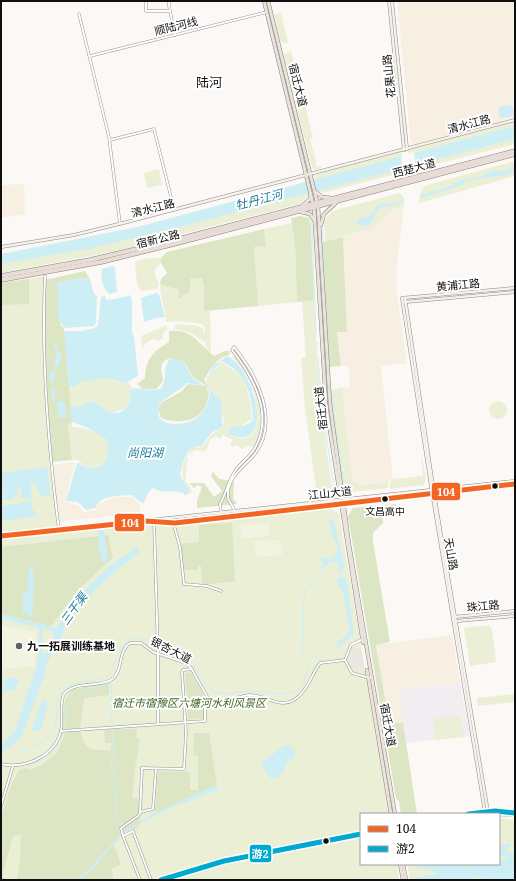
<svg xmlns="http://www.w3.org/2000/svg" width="516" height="881" viewBox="0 0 516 881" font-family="'Noto Serif','Noto Sans SC',serif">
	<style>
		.industrial { fill: #f2edf1 }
		.farmland { fill: #f7f0e2 }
		.green { fill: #eaefd6 }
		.forest { fill: #dce6c5 }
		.pitch { fill: #f2f3e0 }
		.plaza { fill: #ebe6e0 }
		.water { fill: #cdeef4; fill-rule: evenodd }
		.pier { fill: #fbf8f5 }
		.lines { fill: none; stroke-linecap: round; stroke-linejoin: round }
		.stream { stroke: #cdeef4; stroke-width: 1 }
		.street-casing { stroke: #959493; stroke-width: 3 }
		.secondary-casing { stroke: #8c8b89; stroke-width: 3.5 }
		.primary-casing { stroke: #838180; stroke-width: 4 }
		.highway-casing { stroke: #838180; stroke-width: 5 }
		.street { stroke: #fefefe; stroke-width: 2 }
		.secondary { stroke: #f5f1eb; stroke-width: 2.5 }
		.primary { stroke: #ebe4db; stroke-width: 3 }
		.highway { stroke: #e8dcd7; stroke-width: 4 }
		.bus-1-casing { stroke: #fff; stroke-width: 8 }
		.bus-2-casing { stroke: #fff; stroke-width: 8 }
		.bus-1 { stroke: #f26522; stroke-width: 5 }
		.bus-2 { stroke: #00a9ce; stroke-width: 5 }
		.bus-dot { fill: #0f0f0f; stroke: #fff; stroke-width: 1.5 }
		.poi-dot { fill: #626160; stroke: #fff; stroke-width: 1.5 }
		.labels { text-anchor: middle; stroke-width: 4; stroke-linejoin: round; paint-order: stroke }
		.bus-label { font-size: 10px; fill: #0f0f0f; stroke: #fff }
		.street-label { font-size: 11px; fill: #0f0f0f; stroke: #fff }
		.poi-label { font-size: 11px; font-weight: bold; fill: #0f0f0f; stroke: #fff; text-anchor: start }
		.park-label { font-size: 11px; font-style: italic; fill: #3d6422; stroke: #fff }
		.water-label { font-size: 12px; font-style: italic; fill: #1e7e9a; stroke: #fff }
		.quarter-label { font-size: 13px; fill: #0f0f0f; stroke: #fff }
		.line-badge { stroke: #fff; stroke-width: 1.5 }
		.badge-label { font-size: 11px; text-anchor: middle; font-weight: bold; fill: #fff }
	</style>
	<rect width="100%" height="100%" fill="#fbf8f5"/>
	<polygon class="industrial" points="460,683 470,736 405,743 397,689"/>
	<g class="farmland">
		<polygon points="397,1 515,1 515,118 411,145"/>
		<polygon points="24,184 25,214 1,218 1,185"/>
		<polygon points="404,206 397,264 397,294 407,363 381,366 393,481 361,485 355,483 350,476 342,388 350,387 349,366 341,366 337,332 347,331 343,237 371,229 392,210"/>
		<polygon points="75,462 65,502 80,506 83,512 96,510 99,504 116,497 133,497 140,505 140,513 59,522 52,465"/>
		<polygon points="452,635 460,683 398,689 403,723 389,724 376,645"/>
	</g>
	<g class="green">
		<polygon points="281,12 288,42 288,43 280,42 274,15"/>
		<polygon points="291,51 313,138 310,139 317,167 321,166 321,168 315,170 312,167 292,89 295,85 291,71 287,70 283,54"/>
		<polygon points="515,121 515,126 409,155 408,150"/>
		<polygon points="515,139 515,144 322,193 317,190"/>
		<polygon points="402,151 403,157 315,180 314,175"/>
		<polygon points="515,161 515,176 419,203 421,192 424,186"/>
		<polygon points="159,169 162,185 147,188 144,173"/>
		<polygon points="308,193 309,196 299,204 117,251 1,273 1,264 128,239"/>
		<polygon points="400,193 404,198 404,206 392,210 371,229 325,241 324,221 332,211"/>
		<polygon points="292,223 295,244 297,302 258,306 253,247 266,246 264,229"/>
		<polygon points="150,258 161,258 161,263 154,270 156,278 159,283 157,289 141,291 137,284 135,263 138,260"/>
		<path d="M46,276c-4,85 4,170 13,255l87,-9 27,3 159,-16 7,5 50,300h-28v50h36l2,16h-398v-597z"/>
		<path d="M194,278h6l4,2v31h6l1,42 -5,-6 -1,-7 -1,2 -13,-9 -17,-4 2,-5 16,1 11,3 2,9v-9l-3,-4 -22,-3 -14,1c0,-13 -6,-25 -6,-38l19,6 3,7 8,-9v-5z"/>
		<polygon points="314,300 317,357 322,411 332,492 317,495 305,408 301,358 306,357 302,301"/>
		<polygon points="167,325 167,329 163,333 163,338 158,341 154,338 146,343 142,349 141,336"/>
		<path d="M234,355c18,17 31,50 27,75 -1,6 -5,12 -7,17l-7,-1 -5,3 -6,-4 -3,2 -3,-3 2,-4 -9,-5 -3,4 -5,-3 -5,4 -4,11 -11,-1 -7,5 -3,26 6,8 1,5c-14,-14 -12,-32 1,-46l10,-1 8,-12 11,-7 2,-4 -4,-25 -12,-11 -2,-6 1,-6 3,-1 11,-13c5,4 11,7 15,10 13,10 15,33 16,47l-13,8h-9l-4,7c34,16 35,-17 28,-41 -3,-13 -12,-26 -22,-36z"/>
		<path d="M105,378l13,4h10l4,5 -2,3v11l-6,8 -13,4c-5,-3 -11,-10 -16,-11 -6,-2 -14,6 -25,5l-1,-20 3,1 10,-7h8z"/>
		<polygon points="342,388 352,480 361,485 388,482 388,488 351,492 346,491 342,485 330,390"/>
		<circle cx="498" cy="410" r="9"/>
		<path d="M72,422v5c11,1 25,3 32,12 14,16 -1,30 -18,29l-8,-8h-6l-4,-37z"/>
		<polygon points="421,458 422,458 426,478 424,485 390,489 390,482 393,481 393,479 423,476"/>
		<polygon points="489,625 492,630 496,662 470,666 464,628"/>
		<polygon points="515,694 515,702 477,706 477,698"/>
		<polygon points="460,716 464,737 435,740 433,718"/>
		<polygon points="499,818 515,820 515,880 410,880 407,864 499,864"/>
	</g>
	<g class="forest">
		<polygon points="300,216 309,218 311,227 314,300 297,302 295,244 291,218"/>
		<polygon points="264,229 266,246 254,247 258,306 204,311 204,286 202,278 191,279 189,292 178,299 179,290 160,284 161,279 167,273 161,263 161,258 167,252"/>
		<polygon points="343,237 347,332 337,332 341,366 329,367 322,242"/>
		<polygon points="85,271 90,279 81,278 57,283 61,326 64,328 72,422 68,424 72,460 51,462 44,328 45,280"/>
		<polygon points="29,279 29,304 1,305 1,283"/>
		<path d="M169,331c23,-2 29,12 45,25l11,-5h5l-1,4c-12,2 -18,14 -25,24l4,9 -2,1 3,4c-2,27 -26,33 -48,25l-3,-9 4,-7 19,-10 7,-8 17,2c-3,-5 -8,-5 -12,-9 -4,-4 -4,-10 -8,-13 -7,-7 -23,-9 -24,5 0,3 2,8 2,12l-7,8h-13l-6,-5 8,-6c1,-19 7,-26 24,-36z"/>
		<polygon points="213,472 219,479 232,481 234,483 233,498 237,504 197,508 197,501 202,487 197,485 194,488 189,483 204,483 214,497 222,491 211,476"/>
		<polygon points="396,504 397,511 382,514 383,523 373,533 373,542 390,642 376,645 389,723 403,723 417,814 401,814 399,802 396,798 348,516 353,508"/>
		<polygon points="232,523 235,581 202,585 201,566 198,566 198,570 183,570 181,544 199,542 199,525"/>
		<path d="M108,535l5,23c-25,19 -44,43 -62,68l-50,-12v-67z"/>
		<polygon points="185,673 191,673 205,698 203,701 207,718 188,719"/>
		<path d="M109,682v13l-25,3 -4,30 -18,1c3,-48 8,-37 47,-47z"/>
		<path d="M107,729h30l-1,9h4l-5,30 -3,30 11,1 -4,28 -17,8 -8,10 7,20 -10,4 3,11h-97l3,-19 1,-26 -8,1 -11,41 10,3h-11v-63l11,-34 7,-13 8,-2 2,2 12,-5 16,-12 9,-22 14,-1c6,23 8,18 30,21l2,-8h-7l-1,-12z"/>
		<polygon points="194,733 209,733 217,785 155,813 158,771 190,772 190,790 198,790 198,756 193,755"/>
	</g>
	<g class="pitch">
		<polygon points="269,523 270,536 242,538 241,525"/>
		<polygon points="280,540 280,542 275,544 281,544 282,555 256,557 254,541"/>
		<polygon points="1,625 36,632 35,666 1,669"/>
	</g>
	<polygon class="plaza" points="353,647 356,649 361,649 364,668 359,669 356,672 351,667 348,661 350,652"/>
	<g class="water">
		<polygon points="512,105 515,116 499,118 499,107"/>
		<polygon points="515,126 515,139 172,229 92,248 1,264 1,254 137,227"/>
		<path d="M515,167v4l-4,3 -46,7 -2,4 -43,13v-3c10,-3 32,-7 39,-15l21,-3 14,-7 8,2z"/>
		<polygon points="404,200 404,203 379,208 369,225 364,226 357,224 358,219 370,216 379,204 395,203"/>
		<path d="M112,266l3,1 2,25 -7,2c-7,-3 -10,-18 -8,-25z"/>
		<polygon points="81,278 90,279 94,294 97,296 96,323 94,326 64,328 58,317 57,283"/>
		<polygon points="156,293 159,294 165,317 156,318 144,322 141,298"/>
		<path d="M130,295l2,4v34l2,3 4,40 -12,7 -21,-5 -15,3h-8l-8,6h-5l-5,-56c11,0 23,1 34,-5l3,-29 4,-1 1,4c4,0 20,-3 24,-5z"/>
		<polygon points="56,344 62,358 55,370 53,384 49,380 49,375 54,370 57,350 53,346"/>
		<path d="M227,356c28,12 51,99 0,78l3,-7c8,0 18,0 23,-8 -1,-17 -3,-33 -15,-46 -4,-5 -11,-8 -16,-12l-2,1 -10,13 -1,-1 5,-9z"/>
		<path d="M175,358l10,6 6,12 13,10 -17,-3c-12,14 -36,15 -27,36 4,4 10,5 15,5 20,0 33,-12 35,-31l-3,-4h2c3,4 7,6 10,9 5,8 1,18 4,27l-2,3 -10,5 -9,13c-18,1 -18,15 -22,29l10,18 -5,2c-7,-8 -23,1 -31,-7l-4,2 -7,14 -11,-9c-11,1 -33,-1 -36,13l-10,2 -8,-8 -12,-1 11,-38h2l7,5c14,1 24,-5 22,-20 0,-5 -2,-9 -6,-11 -8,-7 -20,-12 -30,-15l-2,-15c11,1 12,-4 21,-5 12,-2 22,26 39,0v-12c5,-5 18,2 30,-1 9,-10 1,-19 10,-30z"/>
		<polygon points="55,387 55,399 57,403 60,401 65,403 66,415 64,418 58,417 57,404 51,397 51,390"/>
		<polygon points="47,467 51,496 42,497 34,483 31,483 31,499 21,498 22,493 20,487 17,488 18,493 12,500 2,500 1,503 1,498 3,497 3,492 1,492 1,473"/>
		<polygon points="32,501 31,506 36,515 33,517 1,521 1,504 3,506"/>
		<polygon points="333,518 344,564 343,571 337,572 339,564 335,561 330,562 323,569 320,569 323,564 319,557 327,559 334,557 338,549 332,534 329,521"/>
		<polygon points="98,529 104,531 108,558 105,563 102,561 99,550"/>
		<path d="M137,547l2,3v3c-29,21 -57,46 -75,77 -2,3 -1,7 -3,11 -6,11 -16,20 -16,33l-24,64 -20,16v-10l14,-13 22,-66 2,-34 -2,-4 -36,-8v-5l56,14c19,-33 48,-61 80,-81zM44,629l9,3c2,8 0,19 -9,22l-2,-2v-21z"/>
		<polygon points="32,566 34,577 32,617 23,613 23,593 27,593 29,567"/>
		<polygon points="346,577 354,634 337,649 337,643 348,634 349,627 344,596 336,579"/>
		<polygon points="11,677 19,680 14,689 18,692 10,690 4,693 2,691 4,686 1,683"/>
		<polygon points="44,700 48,703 42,726 38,731 33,731 32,729 41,702"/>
		<path d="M285,745c6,-1 11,5 10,11l-9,7 -3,10 -7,5h-6l-9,-15z"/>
		<path d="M217,785v5c-31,13 -70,25 -96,47 -12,10 -31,42 -46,43l10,-7 37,-40 33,-20z"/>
		<polygon points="510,843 511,847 505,848 508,852 515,852 515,880 482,880 483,877 474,877 475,880 416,880 418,877 437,874 430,869 416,868 414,864 499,864 499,860 512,858 499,855 499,846"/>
	</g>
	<polygon class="pier" points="414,152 416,167 403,171 401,155"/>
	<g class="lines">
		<g class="stream">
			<polyline points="305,214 311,220 312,226 316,334"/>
			<polyline points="322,228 324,253"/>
			<polyline points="324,259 325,284"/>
			<polyline points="325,289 329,361"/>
			<polyline points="317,342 317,349"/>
			<polyline points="318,358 322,407"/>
			<polyline points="331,390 343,482"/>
			<polyline points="323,411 334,490"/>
			<polyline points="341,572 342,578"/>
			<polyline points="330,652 337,648"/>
			<polyline points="302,654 304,594 321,570"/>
			<polyline points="311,658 320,655"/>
			<polyline points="111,682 112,726"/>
			<polyline points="64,729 66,708 78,695 89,689 111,683"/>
			<polyline points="112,729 114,757 111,765 114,774 116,810 120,834"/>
			<path d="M21,750c8,0 11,-2 18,-6 29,-17 10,-31 23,-54 13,-11 33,-6 47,-15 7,-11 9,-31 22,-36 9,-3 14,4 22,7 10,4 22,2 32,10 13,11 16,28 31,36 11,5 22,-1 33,-1 12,0 43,7 51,-3 6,-6 6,-18 9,-25"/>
			<path d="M20,770c22,-10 35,-14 43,-38"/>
		</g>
		<g class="street-casing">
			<g id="street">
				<polyline points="146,1 146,11 169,11"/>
				<polyline points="169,1 169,6 175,35"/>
				<polyline points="79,14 109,137 120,224"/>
				<polyline points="90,56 267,12"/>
				<polyline points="110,140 154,129 174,209"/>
				<path d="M45,276c-4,85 3,169 14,254"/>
				<path d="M221,512l-1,-8c6,-10 8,-23 15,-33 6,-9 15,-14 20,-23 19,-35 -2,-71 -23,-98l2,-3c23,28 46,73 21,107 -10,12 -29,24 -27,43 0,4 5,8 6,13"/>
				<polyline points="154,521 158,653 158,724"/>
				<polyline points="173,522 180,547 184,584 207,586 221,591"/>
				<polyline points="363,639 351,645 345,660 352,673 370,678"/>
				<polyline points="61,731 205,721 205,703 209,698"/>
				<path d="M1,764c23,5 54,-7 60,-33 2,-12 -2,-26 3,-37 13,-14 31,-6 47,-14 13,-8 6,-29 19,-37h11l12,9 33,11 5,5 18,32c15,8 27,-5 41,-5 16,0 29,14 44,5 14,-9 17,-25 26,-37l25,-3"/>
				<polyline points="1,806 13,766"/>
				<polyline points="140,812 153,809 156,769"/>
				<polyline points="123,836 121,828 138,816 140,813 142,768 184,769 186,733 182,672 183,670 192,669"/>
				<polyline points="140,880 123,836 133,831 151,880"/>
			</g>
		</g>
		<g class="secondary-casing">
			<g id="secondary">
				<polyline points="389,1 404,150"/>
				<polyline points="392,1 407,149"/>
				<polyline points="1,247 74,235 127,222 515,120"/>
				<polyline points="405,298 434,493 488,812"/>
				<polyline points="405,302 515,292"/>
				<polyline points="152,521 175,523 515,484"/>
				<polyline points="1,536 515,481"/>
				<polyline points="454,617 515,611"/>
				<polyline points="456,621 515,616"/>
				<polyline points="485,812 431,486 402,298 515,288"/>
				<polyline points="468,814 495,811 515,813"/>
				<polyline points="491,814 515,815"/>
				<polyline points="204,868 258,855 361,836"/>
				<polyline points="161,880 224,861 361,834"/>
			</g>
		</g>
		<g class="primary-casing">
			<g id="primary">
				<polyline points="264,1 314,208 326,405 363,643"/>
				<polyline points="268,1 318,206 330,404 349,544 395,814"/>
				<polyline points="316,192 322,197 332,198"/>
				<polyline points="303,205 310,199 310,193"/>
				<polyline points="301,212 310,214 314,220"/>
				<polyline points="321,225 324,214 336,203"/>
				<polyline points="367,670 391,814"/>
				<polyline points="400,864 403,880"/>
				<polyline points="403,864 406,880"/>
			</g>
		</g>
		<g class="highway-casing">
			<g id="highway">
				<polyline points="1,276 90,260 175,240 515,151"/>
				<polyline points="1,280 101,262 174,244 515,154"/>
			</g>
		</g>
		<use href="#street" class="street"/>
		<use href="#secondary" class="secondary"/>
		<use href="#primary" class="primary"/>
		<use href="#highway" class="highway"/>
		<g class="bus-1-casing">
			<polyline id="bus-1" points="1,536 146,521 175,523 515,484"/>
		</g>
		<g class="bus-2-casing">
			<g id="bus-2">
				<polyline points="468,814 495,811 515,813"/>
				<polyline points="161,880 224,861 361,834"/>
			</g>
		</g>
		<use href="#bus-1" class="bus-1"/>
		<use href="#bus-2" class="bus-2"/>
	</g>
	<g class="bus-dot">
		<circle cx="495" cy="486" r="3.5"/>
		<circle cx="385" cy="499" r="3.5"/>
		<circle cx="326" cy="841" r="3.5"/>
	</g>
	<circle class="poi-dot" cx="19" cy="646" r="4"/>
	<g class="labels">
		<g class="bus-label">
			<text x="385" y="515">文昌高中</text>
		</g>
		<g class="street-label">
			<text transform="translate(176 26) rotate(-14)" y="4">顺陆河线</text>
			<text transform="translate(389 76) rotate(-96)" y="4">花果山路</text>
			<text transform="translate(298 85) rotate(76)" y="4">宿迁大道</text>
			<text transform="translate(469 124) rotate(-15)" y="4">清水江路</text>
			<text transform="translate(414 168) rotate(-15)" y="4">西楚大道</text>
			<text transform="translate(153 208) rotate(-14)" y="4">清水江路</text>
			<text transform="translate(158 239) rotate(-14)" y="4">宿新公路</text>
			<text transform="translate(458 285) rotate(-5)" y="4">黄浦江路</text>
			<text transform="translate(321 408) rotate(-96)" y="4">宿迁大道</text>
			<text transform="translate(330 493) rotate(-6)" y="4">江山大道</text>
			<text transform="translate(451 554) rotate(80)" y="4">天山路</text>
			<text transform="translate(483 606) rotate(-5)" y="4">珠江路</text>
			<text transform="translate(171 650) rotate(27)" y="4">银杏大道</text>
			<text transform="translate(388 725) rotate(80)" y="4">宿迁大道</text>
		</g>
		<g class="poi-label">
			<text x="27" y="650">九一拓展训练基地</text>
		</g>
		<g class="park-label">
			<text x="189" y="707">宿迁市宿豫区六塘河水利风景区</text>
		</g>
		<g class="water-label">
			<text transform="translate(259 200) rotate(-15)" y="4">牡丹江河</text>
			<text x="145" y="457">尚阳湖</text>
			<text transform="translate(74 609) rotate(-54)" y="4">三干渠</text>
		</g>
		<g class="quarter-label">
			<text x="209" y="87">陆河</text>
		</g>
	</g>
	<g class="line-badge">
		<rect x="431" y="482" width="30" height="19" rx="4" fill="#f26522"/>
		<rect x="114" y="513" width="31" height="19" rx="4" fill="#f26522"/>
		<rect x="249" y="844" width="23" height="19" rx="4" fill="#00a9ce"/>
	</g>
	<g class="badge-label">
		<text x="446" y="496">104</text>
		<text x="130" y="527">104</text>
		<text x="260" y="858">游2</text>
	</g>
	<rect width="516" height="881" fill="none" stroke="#0f0f0f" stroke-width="4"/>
	<rect x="360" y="813" width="140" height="52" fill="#ffffff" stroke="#9f9f9f"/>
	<rect x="368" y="826" width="20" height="6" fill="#f26522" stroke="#9f9f9f"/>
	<text x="396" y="833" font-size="12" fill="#0f0f0f">104</text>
	<rect x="368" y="846" width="20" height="6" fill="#00a9ce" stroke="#9f9f9f"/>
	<text x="396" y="853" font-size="12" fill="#0f0f0f">游2</text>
</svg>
